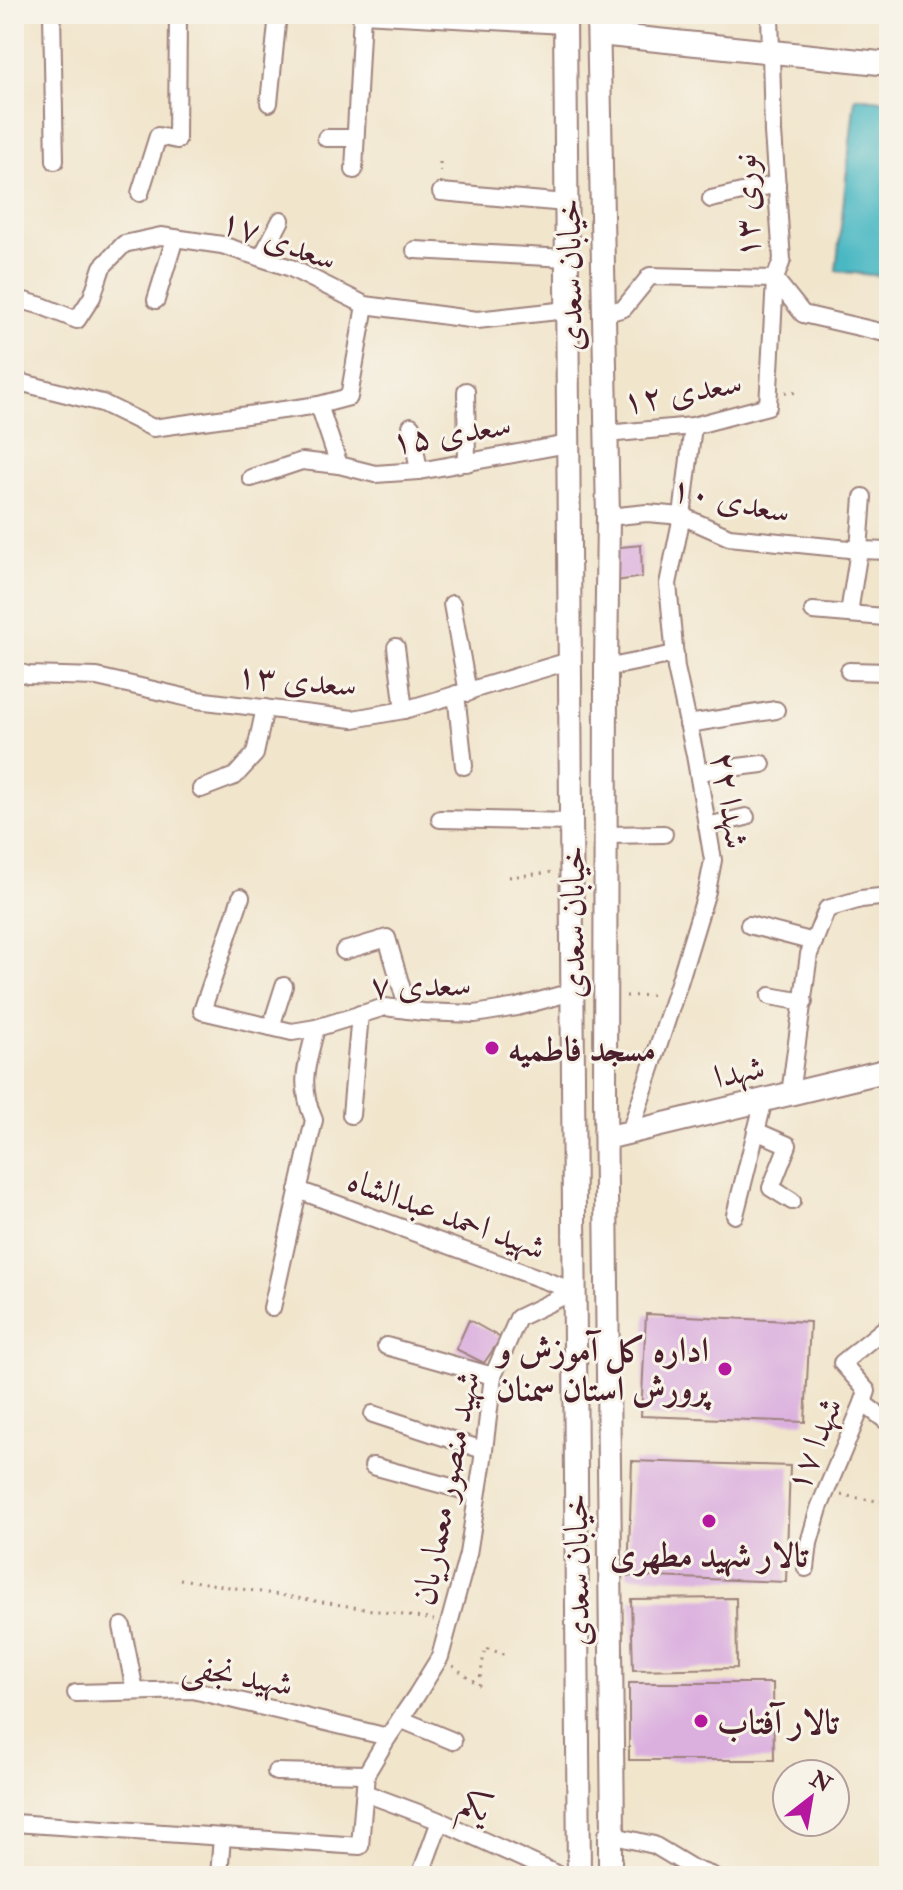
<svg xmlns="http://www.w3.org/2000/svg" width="903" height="1890" viewBox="0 0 903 1890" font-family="'IM FELL Double Pica',Amiri,serif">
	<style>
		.water { fill: #4ab8c3; stroke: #4a6c77; stroke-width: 2 }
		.building { fill: #dbb0df }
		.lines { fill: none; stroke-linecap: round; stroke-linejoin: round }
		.street-casing { stroke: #9e827c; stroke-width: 20 }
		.secondary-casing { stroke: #9e827c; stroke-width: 26 }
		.path { stroke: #9e827c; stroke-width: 3; stroke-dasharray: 2 6; stroke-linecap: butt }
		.street { stroke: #fff; stroke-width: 16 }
		.secondary { stroke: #fff; stroke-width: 22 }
		.poi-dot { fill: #b5179e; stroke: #f7f3e8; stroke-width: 3 }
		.labels { text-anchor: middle; stroke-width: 6; stroke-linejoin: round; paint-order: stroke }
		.street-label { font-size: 34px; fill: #4a1f2b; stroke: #f7f3e8 }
		.poi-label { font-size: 34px; font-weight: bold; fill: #4a1f2b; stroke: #f7f3e8; text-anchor: start }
	</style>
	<rect width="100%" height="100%" fill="#f7f3e8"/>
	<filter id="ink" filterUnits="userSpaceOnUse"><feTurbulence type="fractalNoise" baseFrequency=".0125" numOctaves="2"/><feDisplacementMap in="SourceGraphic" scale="16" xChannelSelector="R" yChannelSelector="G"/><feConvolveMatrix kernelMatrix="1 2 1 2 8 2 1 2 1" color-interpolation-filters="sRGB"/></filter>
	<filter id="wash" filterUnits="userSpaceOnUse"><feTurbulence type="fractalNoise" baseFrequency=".006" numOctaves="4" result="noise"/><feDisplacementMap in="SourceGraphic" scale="32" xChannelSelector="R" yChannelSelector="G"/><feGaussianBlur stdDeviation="1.8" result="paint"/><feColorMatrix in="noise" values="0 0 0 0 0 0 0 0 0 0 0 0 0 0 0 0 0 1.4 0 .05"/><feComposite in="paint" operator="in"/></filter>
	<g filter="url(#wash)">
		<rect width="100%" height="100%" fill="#f1e5cc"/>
		<polygon class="water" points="855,97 889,101 889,277 836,271"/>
		<g id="blocks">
			<g class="building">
				<polygon points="641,545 642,577 610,582 610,548"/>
				<polygon points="646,1314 810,1322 805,1422 641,1416"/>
				<polygon points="469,1320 501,1338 484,1363 456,1349"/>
				<polygon points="632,1461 790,1466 786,1582 628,1576"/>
				<polygon points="736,1598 737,1668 633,1670 631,1599"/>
				<polygon points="629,1683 773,1683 774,1760 629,1760"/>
			</g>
		</g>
	</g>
	<g filter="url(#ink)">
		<use href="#blocks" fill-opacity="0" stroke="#9e827c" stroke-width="2"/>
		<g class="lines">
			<g class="street-casing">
				<g id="street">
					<polyline points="52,14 55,161"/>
					<polyline points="362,14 565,25"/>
					<polyline points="269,103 278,14"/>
					<polyline points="326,138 355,138"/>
					<polyline points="354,170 362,14"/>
					<polyline points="441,192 566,203"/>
					<polyline points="140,193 158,136 177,140 178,14"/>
					<polyline points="711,199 777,184"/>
					<polyline points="415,250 567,258"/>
					<polyline points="261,258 281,220"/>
					<polyline points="14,298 42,306 77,320 92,297 102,267 124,244 161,236 222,245 291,268 365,305 477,320 567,310"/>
					<polyline points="156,300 175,238"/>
					<polyline points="604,314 624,308 650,276 775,279 803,314 889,334"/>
					<polyline points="23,383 102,403 153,428 319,405 349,397 365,305"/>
					<polyline points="466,391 467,463"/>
					<polyline points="319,405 339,465"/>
					<polyline points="411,426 419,471"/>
					<polyline points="606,434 693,426 768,406 775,279 782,260 773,132 770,14"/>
					<polyline points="251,478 302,461 339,465 375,474 419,471 568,444"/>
					<polyline points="608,517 647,513 682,516 729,537 859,550 889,551"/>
					<polyline points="452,604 468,693"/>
					<polyline points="813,611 884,617"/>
					<polyline points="849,613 859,550 863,497"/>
					<polyline points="396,647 404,710"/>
					<polyline points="606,668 675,654"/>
					<polyline points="14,671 28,675 97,677 197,700 353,719 404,710 569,661"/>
					<polyline points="849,671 889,672"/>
					<polyline points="456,694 464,766"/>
					<polyline points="688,724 776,710"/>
					<polyline points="698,772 762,764"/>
					<polyline points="201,789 235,776 255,754 265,708"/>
					<polyline points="440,819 570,822"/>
					<polyline points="707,826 746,817"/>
					<polyline points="607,835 664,834"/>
					<polyline points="241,897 202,1011 292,1032 316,1028 385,1007 423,1012 475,1014 517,1007 572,992"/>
					<polyline points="749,925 814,942"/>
					<polyline points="344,951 387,938 408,1010"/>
					<polyline points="770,996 804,1002"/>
					<polyline points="271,1027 284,986"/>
					<polyline points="790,1094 809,954 827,909 861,899 889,896"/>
					<polyline points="351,1115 360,1014"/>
					<polyline points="756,1131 788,1145 771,1188 792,1201"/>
					<polyline points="630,1132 679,983 707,891 713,860 695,755 676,668 668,584 682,516 693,426"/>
					<polyline points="298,1190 574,1291"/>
					<polyline points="735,1215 764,1100"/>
					<path d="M272,1308l42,-188c-16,-37 -7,-55 2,-92"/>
					<polyline points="386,1346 493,1376"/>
					<polyline points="863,1403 889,1423"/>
					<polyline points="373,1414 483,1450"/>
					<polyline points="373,1466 477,1494"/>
					<polyline points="806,1568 809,1543 819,1508 863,1403 867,1391 842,1363 889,1325"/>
					<polyline points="122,1626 135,1691"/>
					<polyline points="76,1693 193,1690 388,1737"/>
					<polyline points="400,1719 453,1741"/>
					<polyline points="276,1772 366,1774"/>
					<polyline points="365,1793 440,1821 561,1876"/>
					<polyline points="14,1823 360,1846 366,1774 388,1737 416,1696 440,1657 468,1554 482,1466 493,1376 518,1318 574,1291"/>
					<polyline points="610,1835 654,1845 694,1869 713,1876"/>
					<polyline points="219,1876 222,1837"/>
					<polyline points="420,1876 440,1821"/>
				</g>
			</g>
			<g class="secondary-casing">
				<g id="secondary">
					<polyline points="565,14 579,1876"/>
					<polyline points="598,14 608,517 606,668 605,1098 613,1834 610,1835 610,1876"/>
					<polyline points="599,34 889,64"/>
					<polyline points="606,1138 889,1070"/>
				</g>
			</g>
			<g class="path">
				<polyline points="440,162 441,176"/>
				<polyline points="785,392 799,393"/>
				<polyline points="509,877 553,872"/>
				<polyline points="626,996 658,995"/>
				<polyline points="841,1495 889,1503"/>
				<polyline points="180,1579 434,1620"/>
				<polyline points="453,1666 479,1685 485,1648 507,1655"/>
			</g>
			<use href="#street" class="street"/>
			<use href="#secondary" class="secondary"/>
		</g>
	</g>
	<g class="poi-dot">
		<circle cx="492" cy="1048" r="8"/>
		<circle cx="725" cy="1369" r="8"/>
		<circle cx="709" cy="1521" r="8"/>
		<circle cx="701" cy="1721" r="8"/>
	</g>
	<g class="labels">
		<g class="street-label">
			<text transform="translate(745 206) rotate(-92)" y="12">نوری ۱۳</text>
			<text transform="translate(279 239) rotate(20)" y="12">سعدی ۱۷</text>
			<text transform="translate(569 275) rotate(-91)" y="12">خیابان سعدی</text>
			<text transform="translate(682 391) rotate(-10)" y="12">سعدی ۱۲</text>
			<text transform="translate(451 432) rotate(-9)" y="12">سعدی ۱۵</text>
			<text transform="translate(731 499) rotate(12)" y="12">سعدی ۱۰</text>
			<text transform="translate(297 679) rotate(5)" y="12">سعدی ۱۳</text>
			<text transform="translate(731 800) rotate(81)" y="12">شهدا ۲۲</text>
			<text transform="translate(572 922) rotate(-90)" y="12">خیابان سعدی</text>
			<text transform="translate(421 984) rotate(-1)" y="12">سعدی ۷</text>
			<text transform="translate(739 1071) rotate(-13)" y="12">شهدا</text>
			<text transform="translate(447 1213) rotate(20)" y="12">شهید احمد عبدالشاه</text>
			<text transform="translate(813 1444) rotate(-68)" y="12">شهدا ۱۷</text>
			<text transform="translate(445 1488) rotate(-79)" y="12">شهید منصور معماریان</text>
			<text transform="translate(576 1570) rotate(-91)" y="12">خیابان سعدی</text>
			<text transform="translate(238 1674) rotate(10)" y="12">شهید نجفی</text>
			<text transform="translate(476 1805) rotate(24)" y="12">یکم</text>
		</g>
		<g class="poi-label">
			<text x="508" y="1060">مسجد فاطمیه</text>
			<text x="709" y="1361" text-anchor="end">اداره کل آموزش و<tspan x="709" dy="39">پرورش استان سمنان</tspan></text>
			<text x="709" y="1566" text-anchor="middle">تالار شهید مطهری</text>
			<text x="717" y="1733">تالار آفتاب</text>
		</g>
	</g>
	<rect width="903" height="1890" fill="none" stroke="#f7f3e8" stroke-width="48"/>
	<g transform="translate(811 1798) rotate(31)"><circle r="38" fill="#f7f3e8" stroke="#b29e9c" stroke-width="2"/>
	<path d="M0-6L14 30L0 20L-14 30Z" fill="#b5179e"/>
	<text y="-12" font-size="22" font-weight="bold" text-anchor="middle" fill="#4a1f2b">N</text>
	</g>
</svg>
